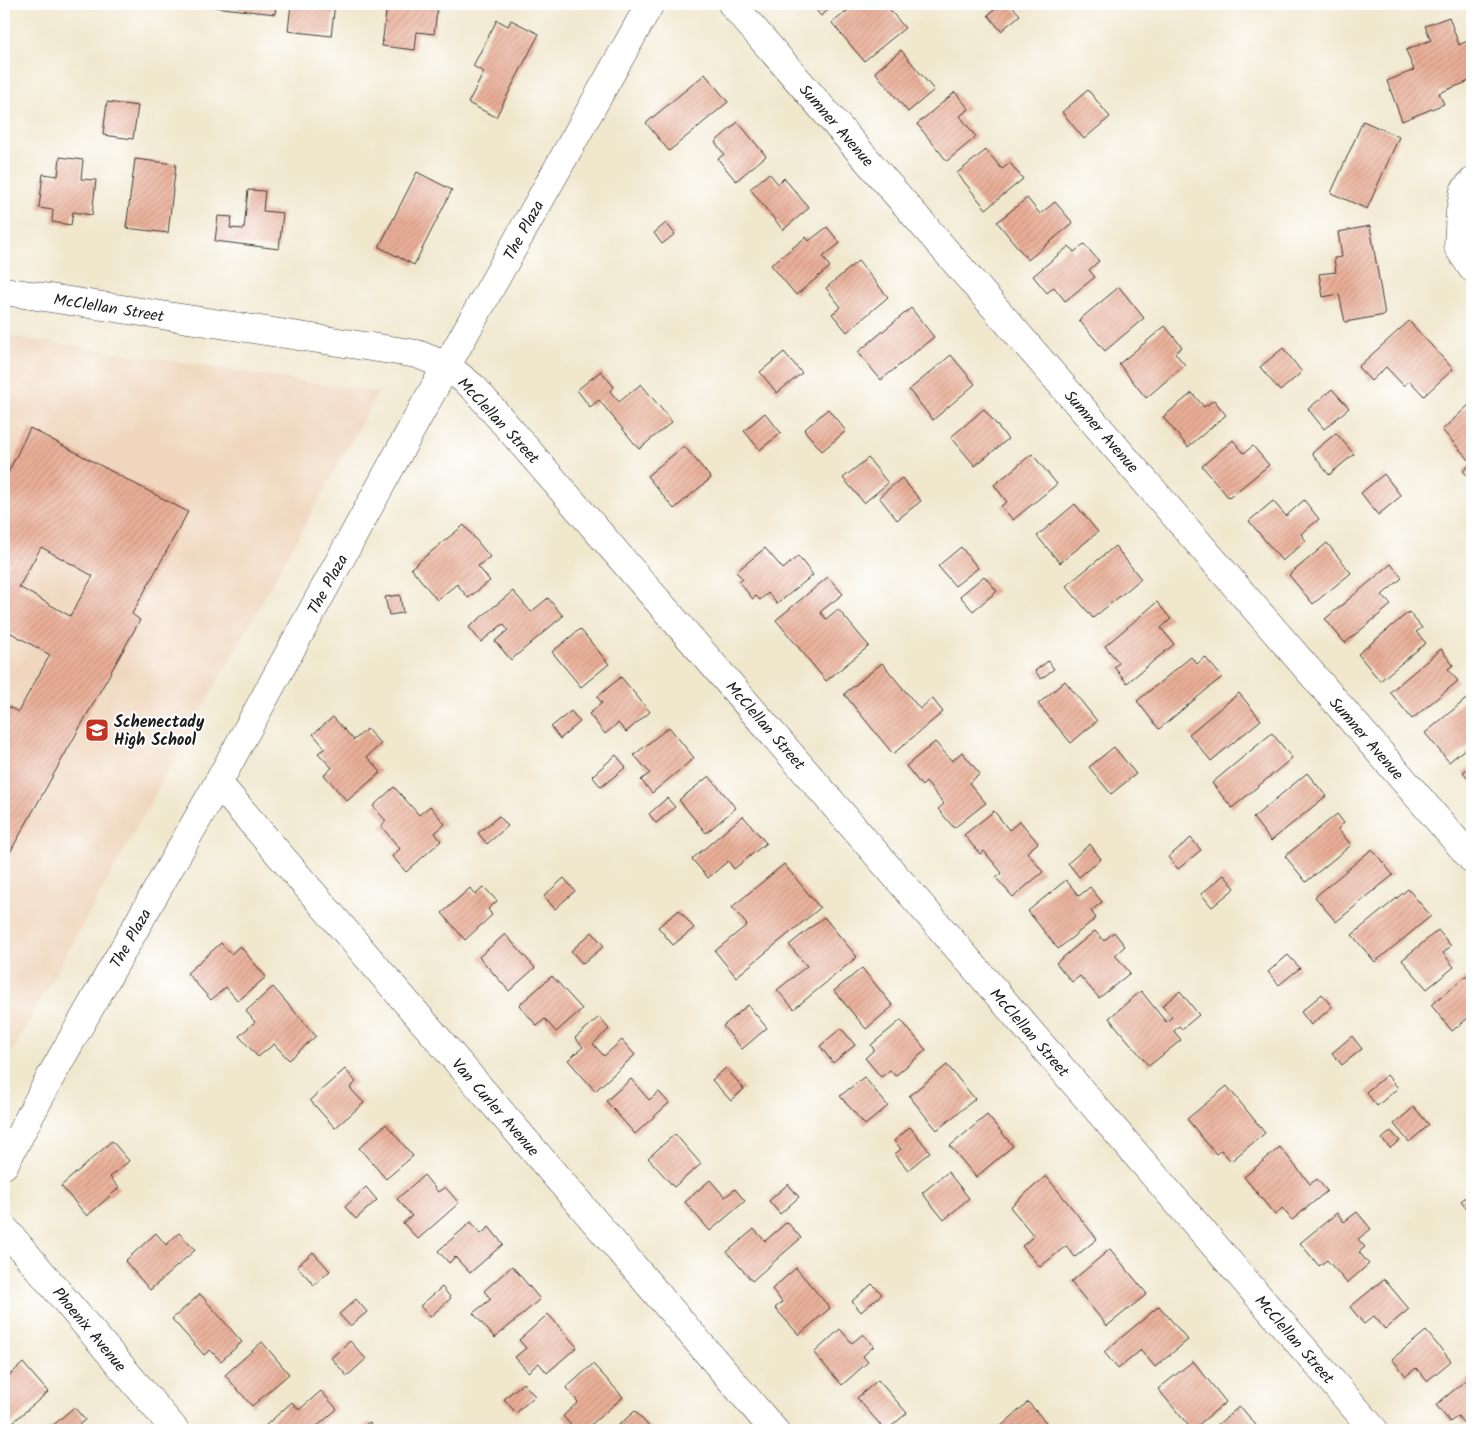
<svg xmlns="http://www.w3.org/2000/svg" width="1476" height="1434" viewBox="0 0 1476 1434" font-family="Kalam,sans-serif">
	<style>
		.built { fill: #efd6bc }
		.building { fill: url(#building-hatch); fill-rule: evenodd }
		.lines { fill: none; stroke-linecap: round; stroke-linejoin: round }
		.minor-casing { stroke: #3c3a37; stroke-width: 29 }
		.minor { stroke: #fff; stroke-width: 28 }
		.labels { text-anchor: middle; stroke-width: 4; stroke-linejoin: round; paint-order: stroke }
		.street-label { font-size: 16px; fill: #1c1c1c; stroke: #fff }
		.poi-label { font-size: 16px; font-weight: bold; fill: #1c1c1c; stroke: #fff; text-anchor: start }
	</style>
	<defs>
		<pattern id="building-hatch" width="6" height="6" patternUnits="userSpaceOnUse" patternTransform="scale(1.25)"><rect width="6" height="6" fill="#e9ae96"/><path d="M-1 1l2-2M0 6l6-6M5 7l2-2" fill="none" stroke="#c79581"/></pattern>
	</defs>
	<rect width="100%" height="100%" fill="#fff"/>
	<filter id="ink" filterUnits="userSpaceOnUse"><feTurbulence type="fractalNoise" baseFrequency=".02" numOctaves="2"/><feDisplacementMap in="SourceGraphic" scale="10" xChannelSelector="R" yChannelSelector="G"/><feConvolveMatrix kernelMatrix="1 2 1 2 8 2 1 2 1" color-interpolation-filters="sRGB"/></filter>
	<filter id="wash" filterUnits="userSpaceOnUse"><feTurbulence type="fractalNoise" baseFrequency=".0096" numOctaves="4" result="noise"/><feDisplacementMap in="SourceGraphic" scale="20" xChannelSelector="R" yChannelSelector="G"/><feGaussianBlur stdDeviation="1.12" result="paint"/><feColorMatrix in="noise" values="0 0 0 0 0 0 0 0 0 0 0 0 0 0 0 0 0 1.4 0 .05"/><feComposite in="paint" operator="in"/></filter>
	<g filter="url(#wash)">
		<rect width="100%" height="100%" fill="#f0e7cd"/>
		<polygon class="built" points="4,335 378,393 4,1066"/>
		<g id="blocks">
			<g class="building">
				<polygon points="214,4 276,4 275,14 214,7"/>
				<polygon points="291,4 335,4 331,36 288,31"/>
				<polygon points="387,4 438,4 434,34 417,32 415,50 382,46"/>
				<polygon points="811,4 836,4 821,16"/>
				<polygon points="856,4 885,4 905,28 864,61 832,23"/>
				<polygon points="1002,4 1010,4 1020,15 1001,31 988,15"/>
				<polygon points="1449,17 1459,45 1472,39 1472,80 1439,93 1444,104 1402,121 1387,81 1414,70 1406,50 1431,40 1425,26"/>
				<polygon points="497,20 508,26 511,20 539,34 496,117 468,103 484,72 473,66"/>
				<polygon points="901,50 934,90 908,112 875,72"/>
				<polygon points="705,74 728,102 669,151 646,123"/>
				<polygon points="1088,90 1110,117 1084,139 1062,112"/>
				<polygon points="955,92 969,109 960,116 976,137 947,161 917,124"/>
				<polygon points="107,102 138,106 133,139 103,135"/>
				<polygon points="1363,121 1399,137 1367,209 1331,193"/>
				<polygon points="738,122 766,156 736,181 718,159 724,154 715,142"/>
				<polygon points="986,150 1002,169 1010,163 1023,179 986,209 957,173"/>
				<polygon points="60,157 83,160 81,179 96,180 92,215 73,212 71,225 52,222 53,210 39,208 43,174 58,176"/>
				<polygon points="135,159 176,164 168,233 126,228"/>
				<polygon points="417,172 452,190 414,265 379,247"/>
				<polygon points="769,173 778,184 784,178 809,208 783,230 750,189"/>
				<polygon points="248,190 265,191 263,211 283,213 279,249 215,241 218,216 232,217 230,228 244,229"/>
				<polygon points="1027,198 1040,214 1055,202 1073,223 1028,260 997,222"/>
				<polygon points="666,223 675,234 662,244 654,233"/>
				<polygon points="1370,226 1385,315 1345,322 1339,294 1323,297 1319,274 1336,272 1334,258 1342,257 1338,232"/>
				<polygon points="827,227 840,243 823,257 830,267 796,295 771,265 806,237 809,241"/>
				<polygon points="1084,244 1099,261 1089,270 1095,277 1065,301 1054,287 1047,293 1033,276 1069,246 1074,252"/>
				<polygon points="858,261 888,297 847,332 832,314 841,307 826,288"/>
				<polygon points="1119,287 1144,318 1105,351 1079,320"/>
				<polygon points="911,308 934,337 881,380 858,352"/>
				<polygon points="1409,321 1453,369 1424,396 1409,380 1404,386 1386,367 1371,381 1358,367"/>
				<polygon points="1165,326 1182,347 1175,353 1185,365 1146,398 1119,364"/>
				<polygon points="1283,348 1302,372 1280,391 1260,367"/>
				<polygon points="784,352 802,373 777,393 760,372"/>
				<polygon points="951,355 975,384 933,420 909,390"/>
				<polygon points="601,371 614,387 610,391 619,402 641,384 672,422 639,449 599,400 590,407 577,390"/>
				<polygon points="1332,389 1349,408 1324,429 1308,409"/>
				<polygon points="1192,393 1204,407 1214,400 1226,415 1188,447 1163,417"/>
				<polygon points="1472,402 1472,481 1463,471 1472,463 1442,430"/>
				<polygon points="828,409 846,431 822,451 804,430"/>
				<polygon points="984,409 1008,439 975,466 951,437"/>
				<polygon points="765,413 781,433 760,450 744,431"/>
				<path d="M30,428l158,84 -56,102 8,6 -136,243v-159l14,8 32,-57 -46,-26v-148zM41,547l52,29 -23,40 -51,-29z"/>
				<polygon points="1336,433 1354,454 1329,475 1312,453"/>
				<polygon points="1233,440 1244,453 1253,446 1269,465 1229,498 1202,466"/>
				<polygon points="684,446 711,478 674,509 647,476"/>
				<polygon points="1032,454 1057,484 1013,520 1001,506 1007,502 994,485"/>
				<polygon points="868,458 888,483 864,503 843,478"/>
				<polygon points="1384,474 1401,496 1378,515 1361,493"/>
				<polygon points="902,478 921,501 897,520 879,497"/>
				<polygon points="1304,500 1319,519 1301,534 1306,541 1282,561 1249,521 1273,501 1286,516"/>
				<polygon points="1075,504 1098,532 1060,563 1037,536"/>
				<polygon points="464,525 490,557 478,566 490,581 468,598 457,584 437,600 411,568"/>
				<polygon points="1327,543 1351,573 1313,604 1289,575"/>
				<polygon points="1115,546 1141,579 1093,618 1066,586"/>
				<polygon points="961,547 978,568 955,586 938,566"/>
				<polygon points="765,548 783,569 798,556 813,575 777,604 768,593 760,600 756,596 753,599 739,582 743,579 736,572"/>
				<polygon points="1391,564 1402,578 1382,595 1391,605 1345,643 1325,619"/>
				<polygon points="984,576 997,591 973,611 960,596"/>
				<polygon points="828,577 843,594 820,612 826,619 838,609 869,646 826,681 776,620"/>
				<polygon points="513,591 531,612 548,598 563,616 511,660 495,641 508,630 503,624 481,642 469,627"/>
				<polygon points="400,595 403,613 389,615 385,597"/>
				<polygon points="1157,602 1171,619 1161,628 1174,644 1127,683 1114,667 1119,663 1105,646"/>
				<polygon points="1409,612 1422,628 1416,632 1426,643 1380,681 1358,654"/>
				<polygon points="580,629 609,664 581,687 552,652"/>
				<polygon points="1441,649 1453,665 1448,669 1458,681 1412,719 1390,692"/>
				<polygon points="1191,657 1197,664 1205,657 1222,677 1159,729 1137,701"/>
				<polygon points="1048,661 1054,669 1041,679 1035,671"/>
				<polygon points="882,663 920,709 932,698 943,712 893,754 844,694"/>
				<polygon points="621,677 650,712 626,732 618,723 605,734 589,714 602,703 597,697"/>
				<polygon points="1065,681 1097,721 1071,743 1038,704"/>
				<polygon points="1239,693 1261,720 1211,761 1189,734"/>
				<polygon points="1471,695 1472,743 1449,762 1425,733"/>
				<polygon points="571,711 580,722 560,739 551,727"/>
				<polygon points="333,717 354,740 367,729 381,744 367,757 381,772 347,801 324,775 332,768 318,753 325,748 313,734"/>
				<polygon points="669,727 694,758 652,793 641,780 650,773 634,755"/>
				<polygon points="1272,733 1292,758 1232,808 1212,783"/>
				<polygon points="935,742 952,761 962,752 980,774 969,783 986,803 954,828 938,809 944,804 926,782 922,786 906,766"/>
				<polygon points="1114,747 1136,774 1111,794 1089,767"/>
				<polygon points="616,755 626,767 601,787 592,776"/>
				<polygon points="1472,765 1472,783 1463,772"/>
				<polygon points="1307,773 1326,796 1271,841 1253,818"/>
				<polygon points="709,776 736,808 706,833 679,800"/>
				<polygon points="394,787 419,815 430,806 445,824 435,833 441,841 406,872 392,856 400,849 381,826 386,821 373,806"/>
				<polygon points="667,798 675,807 656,823 649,814"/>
				<polygon points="994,811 1009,830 1020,821 1038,843 1027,852 1043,872 1013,897 996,878 1002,873 984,851 980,854 964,835"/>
				<polygon points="1337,814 1344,823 1338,829 1351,845 1306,882 1285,856"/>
				<polygon points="499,816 508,826 487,844 478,833"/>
				<polygon points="743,816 766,843 734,869 728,861 708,878 692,859"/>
				<polygon points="1191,838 1201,850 1178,869 1168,857"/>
				<polygon points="1090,844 1101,859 1079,877 1068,863"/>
				<polygon points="1372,849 1393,875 1336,922 1315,897"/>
				<polygon points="784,864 820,908 736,977 715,951 747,925 732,907"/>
				<polygon points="1224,875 1235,888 1212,907 1201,894"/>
				<polygon points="564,878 575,891 555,909 544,896"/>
				<polygon points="1066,880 1079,896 1090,887 1102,902 1091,911 1096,918 1058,949 1028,911"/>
				<polygon points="484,887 497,901 488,909 492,915 465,940 442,913 470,888 475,895"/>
				<polygon points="1408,889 1431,916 1375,962 1352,935"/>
				<polygon points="679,910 694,928 673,945 658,927"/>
				<polygon points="824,917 857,957 794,1009 777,990 807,966 789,945"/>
				<polygon points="1438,930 1451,946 1443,953 1454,967 1427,989 1402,960"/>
				<polygon points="1095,931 1104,941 1114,932 1125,946 1115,955 1130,973 1099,998 1080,976 1072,982 1056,963"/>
				<polygon points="592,932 604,946 583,964 571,951"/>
				<polygon points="505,934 535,968 509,991 479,957"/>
				<polygon points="221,943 231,954 240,946 266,977 238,1001 226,987 211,1000 187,973"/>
				<polygon points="1288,955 1300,968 1279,985 1268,972"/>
				<polygon points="862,968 893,1006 866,1029 834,991"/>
				<polygon points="1472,971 1472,1015 1452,1031 1431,1005"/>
				<polygon points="552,976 582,1009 556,1032 545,1019 537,1026 519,1005"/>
				<polygon points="273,987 316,1036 289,1060 274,1044 258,1057 239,1036 255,1022 246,1011"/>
				<polygon points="1141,991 1166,1022 1172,1017 1162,1006 1180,991 1199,1015 1182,1029 1179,1026 1174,1031 1181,1040 1149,1066 1109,1018"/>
				<polygon points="1322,994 1332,1007 1311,1025 1301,1012"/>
				<polygon points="748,1005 767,1028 742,1049 723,1026"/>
				<polygon points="599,1017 609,1029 593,1044 604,1056 622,1040 635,1055 595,1091 568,1060 583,1047 575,1038"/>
				<polygon points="901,1020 926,1050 895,1076 890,1070 881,1077 865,1058 874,1050 871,1045"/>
				<polygon points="841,1028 855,1045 833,1063 820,1046"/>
				<polygon points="1352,1036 1362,1049 1342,1065 1332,1053"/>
				<polygon points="947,1065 975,1099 937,1130 909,1096"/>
				<polygon points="726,1068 744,1089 731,1101 712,1080"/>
				<polygon points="345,1069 356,1082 350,1088 364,1103 335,1128 310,1100"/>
				<polygon points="1387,1075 1398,1088 1377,1106 1366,1092"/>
				<polygon points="864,1077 888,1106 865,1125 840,1096"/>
				<polygon points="631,1079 649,1100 659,1092 669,1103 635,1134 606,1101"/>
				<polygon points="1227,1086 1265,1133 1231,1161 1221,1150 1216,1154 1187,1119"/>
				<polygon points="1414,1107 1429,1125 1409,1142 1394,1124"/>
				<polygon points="987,1115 1013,1146 976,1177 950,1146"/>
				<polygon points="386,1124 413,1156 386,1179 359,1148"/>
				<polygon points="910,1127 930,1152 908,1170 895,1154 901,1149 894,1141"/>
				<polygon points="1391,1131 1400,1141 1390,1148 1382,1139"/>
				<polygon points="675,1134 701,1164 674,1187 648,1158"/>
				<polygon points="112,1141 129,1161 110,1177 119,1188 87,1216 61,1186"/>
				<polygon points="1280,1147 1310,1184 1317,1179 1327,1191 1292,1220 1282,1208 1275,1215 1244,1177"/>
				<polygon points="948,1172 969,1198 944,1220 922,1193"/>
				<polygon points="424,1175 438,1192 445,1187 459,1203 418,1239 403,1223 412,1216 397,1199"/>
				<polygon points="1046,1176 1097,1239 1075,1257 1066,1246 1040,1267 1022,1246 1034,1236 1010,1207"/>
				<polygon points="710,1180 725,1197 735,1189 745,1201 710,1231 685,1202"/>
				<polygon points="788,1184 799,1197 780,1214 769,1201"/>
				<polygon points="366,1187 377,1200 356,1219 345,1207"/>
				<polygon points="1472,1192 1472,1215 1461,1201"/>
				<polygon points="1357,1212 1371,1229 1358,1239 1365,1247 1359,1252 1369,1264 1347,1283 1327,1260 1319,1266 1300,1243 1337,1213 1344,1222"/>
				<polygon points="471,1222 481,1234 489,1227 503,1244 470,1273 455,1257 449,1263 438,1251"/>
				<polygon points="787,1222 801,1238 752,1281 727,1252 754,1229 765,1241"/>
				<polygon points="156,1233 166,1245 179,1233 195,1250 150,1290 125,1261"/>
				<polygon points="1110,1249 1147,1294 1107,1326 1071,1282"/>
				<polygon points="313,1252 330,1271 314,1285 297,1266"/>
				<polygon points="512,1266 540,1299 495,1338 473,1313 491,1299 484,1291"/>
				<polygon points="796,1268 830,1308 799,1335 775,1308 782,1302 772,1289"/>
				<polygon points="1384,1279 1409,1309 1385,1329 1374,1316 1364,1324 1350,1307"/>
				<polygon points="872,1284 882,1294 861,1312 852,1301"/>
				<polygon points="442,1287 451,1298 430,1317 420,1306"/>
				<polygon points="200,1294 242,1342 221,1361 210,1350 204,1355 172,1319"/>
				<polygon points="356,1299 367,1312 350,1326 339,1314"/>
				<polygon points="1159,1306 1188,1340 1155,1367 1141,1350 1118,1369 1104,1352"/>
				<polygon points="548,1314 577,1347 547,1373 539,1363 528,1372 515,1357 526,1348 519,1340"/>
				<polygon points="840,1329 852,1343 863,1334 874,1346 863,1356 868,1362 842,1385 814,1353"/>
				<polygon points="1426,1331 1451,1361 1427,1381 1416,1368 1406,1376 1392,1359"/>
				<polygon points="350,1341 366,1359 347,1376 331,1358"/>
				<polygon points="262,1342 289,1374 252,1406 225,1375"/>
				<polygon points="1193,1361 1226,1402 1192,1430 1158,1389"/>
				<polygon points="23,1363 48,1392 4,1430 4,1380"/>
				<polygon points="593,1364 623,1397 585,1430 575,1430 563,1416 578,1402 566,1388"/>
				<polygon points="1472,1375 1472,1417 1464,1424 1458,1416 1450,1422 1436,1405"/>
				<polygon points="878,1380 907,1413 887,1430 885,1430 857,1398"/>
				<polygon points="523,1383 535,1396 516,1413 504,1399"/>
				<polygon points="321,1391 337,1409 313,1430 269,1430 265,1426 292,1402 299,1410"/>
				<polygon points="1028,1402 1051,1428 1048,1430 1001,1430 999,1428"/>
				<polygon points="1240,1406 1260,1430 1211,1430"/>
				<polygon points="74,1407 85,1420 75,1428 77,1430 48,1430"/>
				<polygon points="635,1411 652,1430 613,1430"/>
				<polygon points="369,1422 376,1430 359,1430"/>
			</g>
		</g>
	</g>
	<g filter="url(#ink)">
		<use href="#blocks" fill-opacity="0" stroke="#3c3a37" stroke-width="1"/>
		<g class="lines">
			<g class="minor-casing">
				<g id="minor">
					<polyline points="732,4 1472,859"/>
					<polyline points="1472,182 1464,191 1460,212 1458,247 1472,268"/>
					<polyline points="4,291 417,354 447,366 474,388 1374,1430"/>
					<polyline points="218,783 774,1430"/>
					<polyline points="4,1165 51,1076 218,783 423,408 650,4"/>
					<polyline points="4,1228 175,1430"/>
				</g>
			</g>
			<use href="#minor" class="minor"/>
		</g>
	</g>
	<defs>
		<g id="school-square" transform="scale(1.25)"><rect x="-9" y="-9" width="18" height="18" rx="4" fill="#c8321e" stroke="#fff"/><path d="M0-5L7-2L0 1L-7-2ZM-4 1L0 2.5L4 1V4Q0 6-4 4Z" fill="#fff"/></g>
	</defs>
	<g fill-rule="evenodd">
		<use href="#school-square" x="97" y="730"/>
	</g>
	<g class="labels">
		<g class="street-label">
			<text transform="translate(837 125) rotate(49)" y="6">Sumner Avenue</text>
			<text transform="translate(523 230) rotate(-61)" y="6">The Plaza</text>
			<text transform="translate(109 307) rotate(9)" y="6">McClellan Street</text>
			<text transform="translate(499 420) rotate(47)" y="6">McClellan Street</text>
			<text transform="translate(1102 431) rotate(49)" y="6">Sumner Avenue</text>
			<text transform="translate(327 584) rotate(-61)" y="6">The Plaza</text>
			<text transform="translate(766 725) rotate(49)" y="6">McClellan Street</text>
			<text transform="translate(1367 738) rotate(49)" y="6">Sumner Avenue</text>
			<text transform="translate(130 938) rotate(-60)" y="6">The Plaza</text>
			<text transform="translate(1030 1032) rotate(49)" y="6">McClellan Street</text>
			<text transform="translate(496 1107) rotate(49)" y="6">Van Curler Avenue</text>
			<text transform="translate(90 1329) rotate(50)" y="6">Phoenix Avenue</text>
			<text transform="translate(1295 1339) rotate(49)" y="6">McClellan Street</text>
		</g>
		<g class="poi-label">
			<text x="114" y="727">Schenectady<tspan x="114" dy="18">High School</tspan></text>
		</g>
	</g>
	<rect width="1476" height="1434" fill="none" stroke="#fff" stroke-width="20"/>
</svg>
